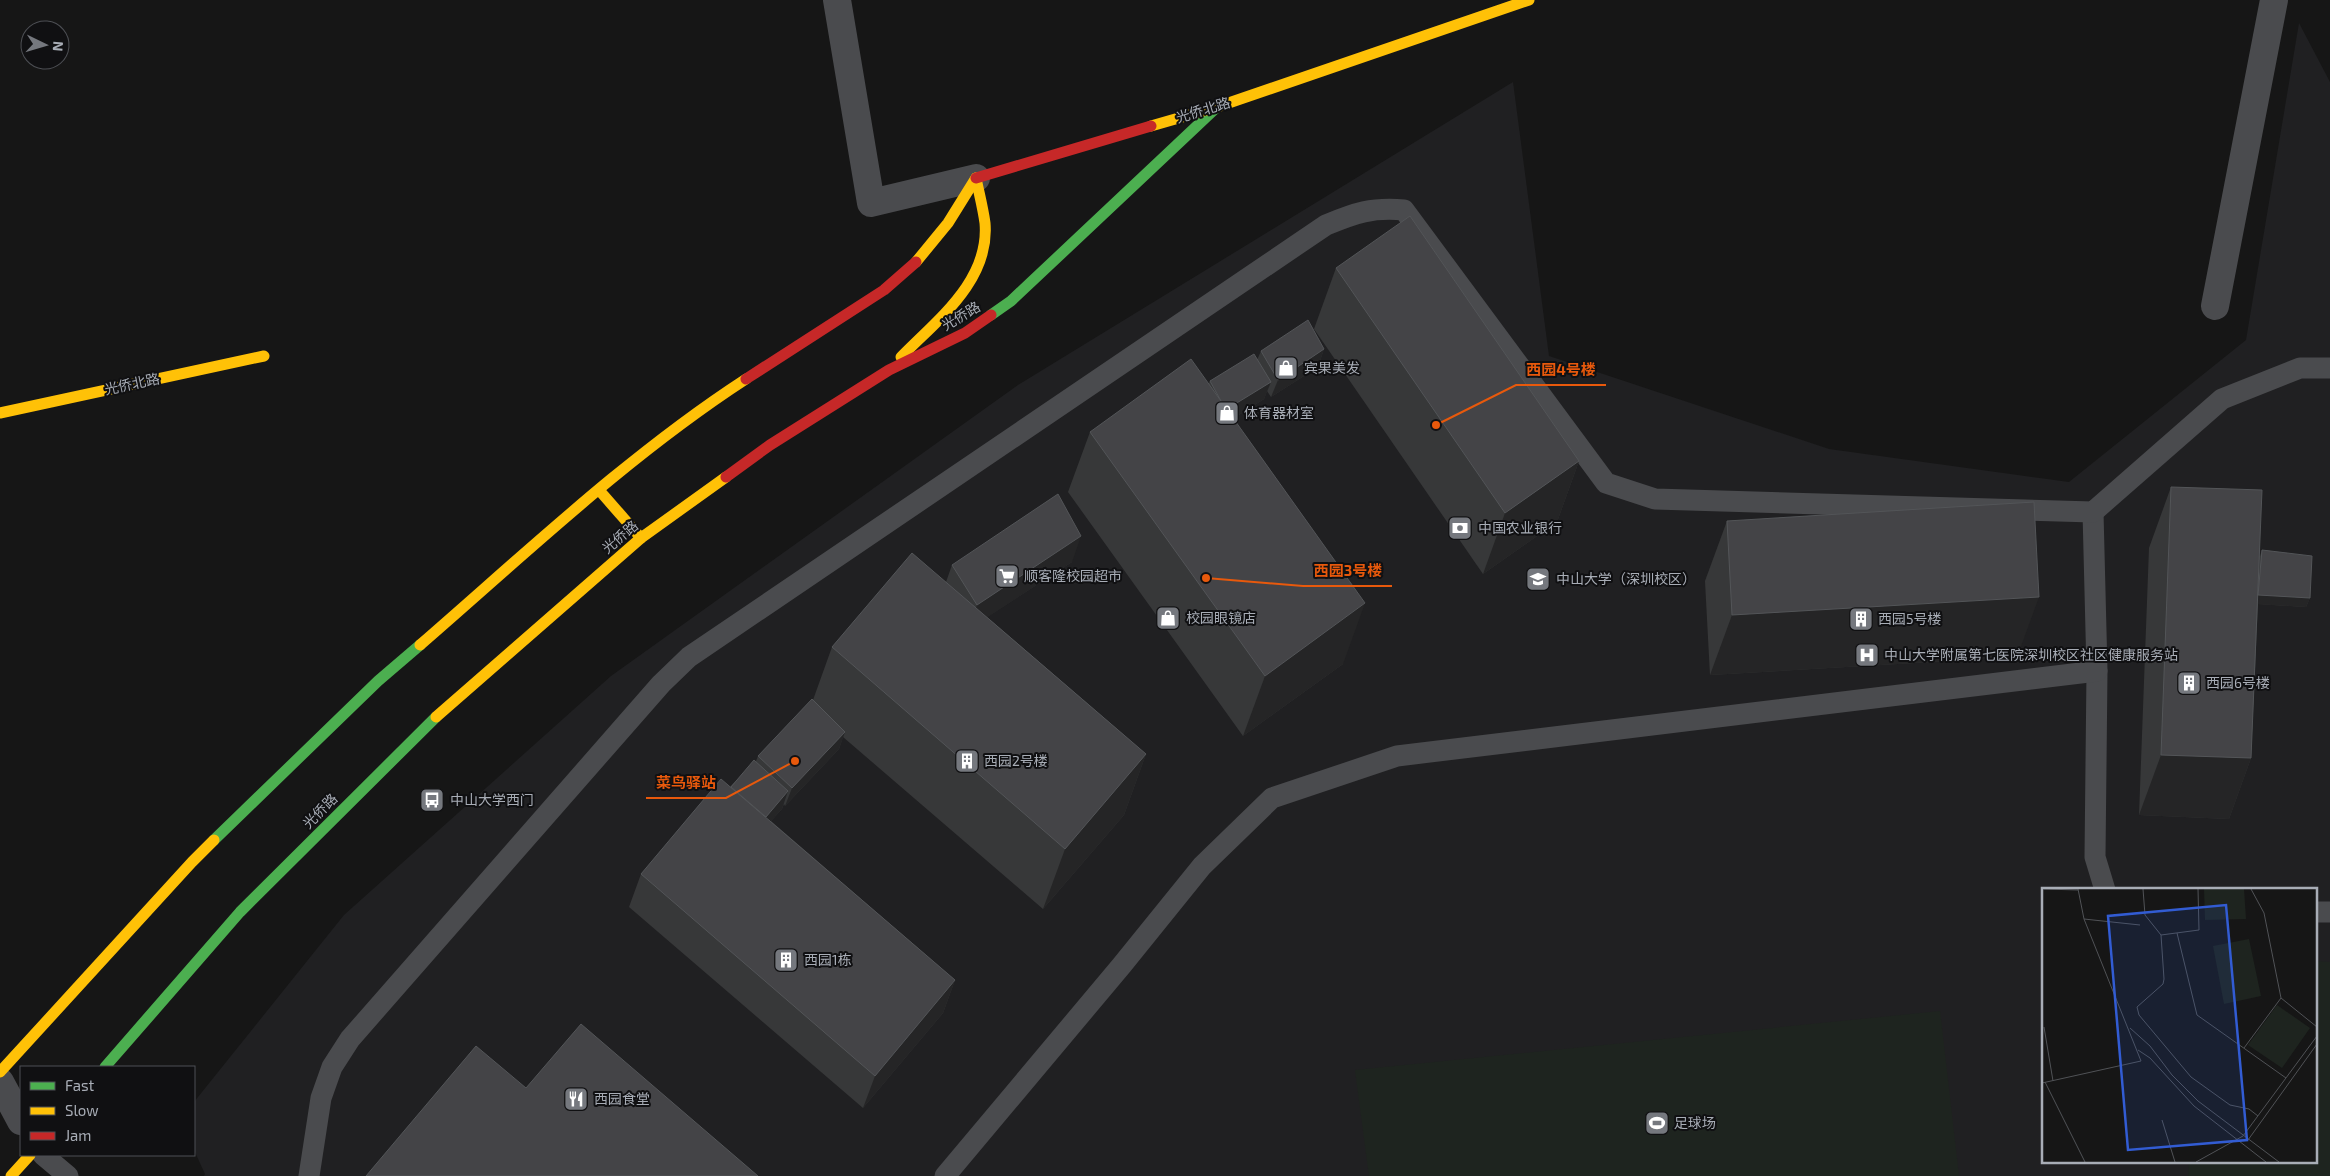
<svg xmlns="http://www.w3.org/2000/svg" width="2330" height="1176" viewBox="0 0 2330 1176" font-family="'Exo 2','Noto Sans SC',sans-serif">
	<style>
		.built { fill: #202022; fill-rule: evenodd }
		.green { fill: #1e241f }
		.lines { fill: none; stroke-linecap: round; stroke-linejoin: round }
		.lane { stroke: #4a4b4e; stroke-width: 21 }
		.street { stroke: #4a4b4e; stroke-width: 28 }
		.fast { stroke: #4caf50; stroke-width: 11 }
		.slow { stroke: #ffc107; stroke-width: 11 }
		.jam { stroke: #c62828; stroke-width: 11 }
		.wall { fill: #373839 }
		.shaded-wall { fill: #252526 }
		.building { fill: #444447; stroke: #535558 }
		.labels { text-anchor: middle; stroke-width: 4; stroke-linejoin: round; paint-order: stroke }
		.street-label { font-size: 14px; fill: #a8adb6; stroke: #101012 }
		.poi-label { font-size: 14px; fill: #a8adb6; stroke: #101012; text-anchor: start }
		.inset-road { fill: none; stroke: #505256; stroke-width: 1 }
		.view { fill: #325cd3; fill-opacity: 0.15; stroke: #325cd3; stroke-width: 2.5 }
		.inset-edge { fill: none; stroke: #a8adb6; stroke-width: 2.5 }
		.leader { fill: none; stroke: #e8590c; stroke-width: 2 }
		.callout-dot { fill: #e8590c; stroke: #101012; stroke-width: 2 }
		.callout-label { font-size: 15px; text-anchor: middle; font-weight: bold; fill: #e8590c; stroke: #101012; stroke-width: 4; stroke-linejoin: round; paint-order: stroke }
	</style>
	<rect width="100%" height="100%" fill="#161616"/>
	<path class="built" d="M2299,23l31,59v1094h-2126l1,-2 -11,-24v-48l150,-187 267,-239 407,-291 495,-303 36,274 280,93 240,33 177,-142zM2044,890h272v272h-272z"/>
	<g class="green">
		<polygon points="2316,961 2330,962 2330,1176 2188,1176 2189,1162 2316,1162"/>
		<polygon points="1940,1011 1959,1176 1369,1176 1355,1070"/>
	</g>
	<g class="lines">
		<g class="lane">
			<polyline points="2093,512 2097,671 2095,857 2105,890"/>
			<polyline points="2316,912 2330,912"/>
			<polyline points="43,1155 68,1176"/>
			<path d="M309,1176l12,-78 11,-31 18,-28 311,-355 28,-27 637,-432c29,-12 46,-18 78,-15l202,273 49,16 438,13 129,-113 78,-31h30"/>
			<polyline points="945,1176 1122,965 1202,866 1272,798 1397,756 2097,671"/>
		</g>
		<g class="street">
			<polyline points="837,0 871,203 976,178"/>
			<polyline points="2215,306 2274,0"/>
			<polyline points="0,1082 21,1121"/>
		</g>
		<g class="fast">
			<polyline points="991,315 1011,301 1217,107"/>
			<polyline points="214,840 378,681 420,645"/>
			<polyline points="105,1067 240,912 436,717"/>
		</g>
		<g class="slow">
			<polyline points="1151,126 1217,107 1529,0"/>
			<polyline points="916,262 948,223 976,178"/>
			<path d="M901,357c36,-37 89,-76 84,-134 -2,-15 -6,-30 -9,-45"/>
			<polyline points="0,413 264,356"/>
			<polyline points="599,490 641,538"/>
			<path d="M420,645c105,-91 209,-190 326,-266"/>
			<polyline points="436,717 641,538 726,477"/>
			<polyline points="0,1072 192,862 214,840"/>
			<polyline points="11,1176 30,1155"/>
		</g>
		<g class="jam">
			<polyline points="976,178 1151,126"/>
			<polyline points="746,379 884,290 916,262"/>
			<polyline points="726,477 770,445 889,370 965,333 991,315"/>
		</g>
	</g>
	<g class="wall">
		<polygon points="1336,268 1579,461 1557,522 1483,574 1314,329"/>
		<polygon points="1324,349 1318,367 1271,397 1267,391 1264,399 1234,418 1343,664 1243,736 1068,492 1090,432 1209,383 1210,381 1257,360 1261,351"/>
		<polygon points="2171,487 2260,556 2262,550 2310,598 2306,607 2258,604 2251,758 2229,819 2139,815 2149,548"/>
		<polygon points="1727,521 2017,657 1710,675 1705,581"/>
		<polygon points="1072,562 987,617 1146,754 1124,815 1043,909 843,737 839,749 785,806 784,804 782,809 771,821 955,980 943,1013 863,1108 629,907 641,874 756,761 758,756 813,700 832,647 946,582 952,565"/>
	</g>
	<g class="shaded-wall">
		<polygon points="1324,349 1318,367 1271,397 1278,380"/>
		<polygon points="1271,382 1264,399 1220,427 1226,409"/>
		<polygon points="1579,461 1557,522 1483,574 1505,513"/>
		<polygon points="1081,536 1072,562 968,630 977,605"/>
		<polygon points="2258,595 2310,598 2306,607 2255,604"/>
		<polygon points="2039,597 2017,657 1710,675 1732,615"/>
		<polygon points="1365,603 1343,664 1243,736 1265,676"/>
		<polygon points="845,732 839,749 785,806 792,788"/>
		<polygon points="1146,754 1124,815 1043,909 1065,849"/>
		<polygon points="2161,755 2251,758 2229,819 2139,815"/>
		<polygon points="788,791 782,809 752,842 759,825"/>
		<polygon points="955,980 943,1013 863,1108 875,1076"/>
	</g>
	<g class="building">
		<polygon points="1410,216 1579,461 1505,513 1336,268"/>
		<polygon points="1308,320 1324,349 1278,380 1261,351"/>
		<polygon points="1254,354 1271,382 1227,409 1221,401 1210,381"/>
		<polygon points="1191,359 1365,603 1265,676 1090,432"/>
		<polygon points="2171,487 2262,490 2251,758 2161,755"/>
		<polygon points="1058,494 1081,536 977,605 952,565"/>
		<polygon points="2034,502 2039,597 1732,615 1727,521"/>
		<polygon points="2262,550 2312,556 2310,598 2258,595"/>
		<polygon points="912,553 1146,754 1065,849 832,647"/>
		<polygon points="812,699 845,732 792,788 758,756"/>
		<polygon points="754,760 788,791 766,817 731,787"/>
		<polygon points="721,779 955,980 875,1076 641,874"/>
		<polygon points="581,1024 758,1176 366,1176 476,1046 526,1088"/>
	</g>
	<defs>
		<g id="shop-square" transform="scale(1.25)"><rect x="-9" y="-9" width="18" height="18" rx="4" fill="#75787e" stroke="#101012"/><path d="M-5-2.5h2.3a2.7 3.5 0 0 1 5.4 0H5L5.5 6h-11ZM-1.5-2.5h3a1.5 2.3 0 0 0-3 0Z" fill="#fff"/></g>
		<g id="bank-square" transform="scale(1.25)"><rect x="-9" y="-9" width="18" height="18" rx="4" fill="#75787e" stroke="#101012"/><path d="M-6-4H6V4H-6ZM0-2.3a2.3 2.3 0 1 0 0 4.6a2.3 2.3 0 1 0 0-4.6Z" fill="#fff"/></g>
		<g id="supermarket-square" transform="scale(1.25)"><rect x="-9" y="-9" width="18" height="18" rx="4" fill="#75787e" stroke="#101012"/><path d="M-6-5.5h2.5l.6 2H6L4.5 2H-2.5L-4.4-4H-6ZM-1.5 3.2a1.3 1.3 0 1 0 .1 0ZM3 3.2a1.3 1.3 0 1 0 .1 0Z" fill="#fff"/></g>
		<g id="university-square" transform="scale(1.25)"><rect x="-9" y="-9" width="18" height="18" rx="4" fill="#75787e" stroke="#101012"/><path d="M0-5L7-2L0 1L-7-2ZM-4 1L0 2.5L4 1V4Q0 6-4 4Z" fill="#fff"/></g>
		<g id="building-square" transform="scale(1.25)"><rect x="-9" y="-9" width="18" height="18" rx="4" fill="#75787e" stroke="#101012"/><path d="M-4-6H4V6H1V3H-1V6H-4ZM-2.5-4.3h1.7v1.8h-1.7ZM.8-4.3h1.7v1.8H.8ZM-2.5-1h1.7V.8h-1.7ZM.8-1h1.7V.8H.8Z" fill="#fff"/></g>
		<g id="hospital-square" transform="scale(1.25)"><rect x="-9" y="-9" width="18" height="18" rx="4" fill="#75787e" stroke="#101012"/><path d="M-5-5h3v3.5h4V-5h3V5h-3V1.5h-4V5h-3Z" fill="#fff"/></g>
		<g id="bus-square" transform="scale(1.25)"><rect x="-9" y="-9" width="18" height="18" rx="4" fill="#75787e" stroke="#101012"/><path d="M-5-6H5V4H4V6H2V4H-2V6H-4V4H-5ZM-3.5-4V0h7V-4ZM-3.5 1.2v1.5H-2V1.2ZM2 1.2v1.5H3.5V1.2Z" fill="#fff"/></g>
		<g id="restaurant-square" transform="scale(1.25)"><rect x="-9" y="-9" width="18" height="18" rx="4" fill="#75787e" stroke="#101012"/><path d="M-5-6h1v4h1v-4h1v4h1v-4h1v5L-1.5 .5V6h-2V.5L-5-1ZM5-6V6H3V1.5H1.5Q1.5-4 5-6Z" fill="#fff"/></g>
		<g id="stadium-square" transform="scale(1.25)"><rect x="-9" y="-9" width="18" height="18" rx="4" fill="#75787e" stroke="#101012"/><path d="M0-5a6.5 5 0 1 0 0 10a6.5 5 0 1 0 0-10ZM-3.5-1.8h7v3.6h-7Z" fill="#fff"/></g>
	</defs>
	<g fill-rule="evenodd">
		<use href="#shop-square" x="1286" y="368"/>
		<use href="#shop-square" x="1227" y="413"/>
		<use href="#bank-square" x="1460" y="528"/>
		<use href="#supermarket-square" x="1007" y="576"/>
		<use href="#university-square" x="1538" y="579"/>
		<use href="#shop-square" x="1168" y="618"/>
		<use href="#building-square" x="1861" y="619"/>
		<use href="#hospital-square" x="1867" y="655"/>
		<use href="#building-square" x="2189" y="683"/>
		<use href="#building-square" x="967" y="761"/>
		<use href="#bus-square" x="432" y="800"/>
		<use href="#building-square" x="786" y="960"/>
		<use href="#restaurant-square" x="576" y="1099"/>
		<use href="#stadium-square" x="1657" y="1123"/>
	</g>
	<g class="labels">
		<g class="street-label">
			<text transform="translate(1203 110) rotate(-17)" y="5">光侨北路</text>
			<text transform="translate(961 316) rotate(-31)" y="5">光侨路</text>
			<text transform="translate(132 384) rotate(-12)" y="5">光侨北路</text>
			<text transform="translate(620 537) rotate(-40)" y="5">光侨路</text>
			<text transform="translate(320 811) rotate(-45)" y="5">光侨路</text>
		</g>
		<g class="poi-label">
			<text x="1304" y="373">宾果美发</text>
			<text x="1244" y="418">体育器材室</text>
			<text x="1478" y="533">中国农业银行</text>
			<text x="1024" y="581">顺客隆校园超市</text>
			<text x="1556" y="584">中山大学（深圳校区）</text>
			<text x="1186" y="623">校园眼镜店</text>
			<text x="1878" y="624">西园5号楼</text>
			<text x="1884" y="660">中山大学附属第七医院深圳校区社区健康服务站</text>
			<text x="2206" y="688">西园6号楼</text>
			<text x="984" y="766">西园2号楼</text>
			<text x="450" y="805">中山大学西门</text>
			<text x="804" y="965">西园1栋</text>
			<text x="594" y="1104">西园食堂</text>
			<text x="1674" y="1128">足球场</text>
		</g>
	</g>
	<g transform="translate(2042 888)">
		<rect width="275" height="275" fill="#161616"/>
		<path d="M162,1h40l2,30 -41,1zM207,51l12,57 -37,8 -11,-58zM235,117l33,23 -28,40 -34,-23z" fill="#1e241f"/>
		<path class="inset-road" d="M2,1l34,1M101,1l2,26 16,20 3,44 -1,5 -26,23 2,8 52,62 39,28 19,4 9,7M209,1l13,24 17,85 36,29M42,31l56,6M135,45l20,82 89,63M119,47l38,-5 -1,-41M2,139l9,54M88,140l20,18 22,29 26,26 81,61M202,160l37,-50M96,162l12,8 44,48 72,56M3,194l40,80M0,195l99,-22 -57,-142 -6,-30M120,232l13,42M206,252l69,-96M154,274l47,-26 74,-100"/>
		<path class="view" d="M184,17l21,235 -119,10 -20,-234z"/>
		<rect width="275" height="275" class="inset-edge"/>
	</g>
	<path class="leader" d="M1436 425L1516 385H1606M1206 578L1303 586H1392M795 761L726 798H646"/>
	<g class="callout-dot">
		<circle cx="1436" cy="425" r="5"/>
		<circle cx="1206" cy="578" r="5"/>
		<circle cx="795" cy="761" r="5"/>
	</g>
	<g class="callout-label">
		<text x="1561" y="375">西园4号楼</text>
		<text x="1348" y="576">西园3号楼</text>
		<text x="686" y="788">菜鸟驿站</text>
	</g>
	<rect x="20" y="1066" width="175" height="90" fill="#101012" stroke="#4d4f54"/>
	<rect x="30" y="1082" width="25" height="8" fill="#4caf50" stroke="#4d4f54"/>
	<text x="65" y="1091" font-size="15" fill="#a8adb6">Fast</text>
	<rect x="30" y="1107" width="25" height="8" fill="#ffc107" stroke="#4d4f54"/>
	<text x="65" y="1116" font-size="15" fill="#a8adb6">Slow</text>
	<rect x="30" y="1132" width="25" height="8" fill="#c62828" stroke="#4d4f54"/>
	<text x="65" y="1141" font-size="15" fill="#a8adb6">Jam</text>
	<g transform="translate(45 45) rotate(95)"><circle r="24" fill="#101012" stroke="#4d4f54"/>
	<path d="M0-4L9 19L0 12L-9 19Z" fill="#75787e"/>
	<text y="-8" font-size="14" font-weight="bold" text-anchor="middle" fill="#a8adb6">N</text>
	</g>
</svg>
